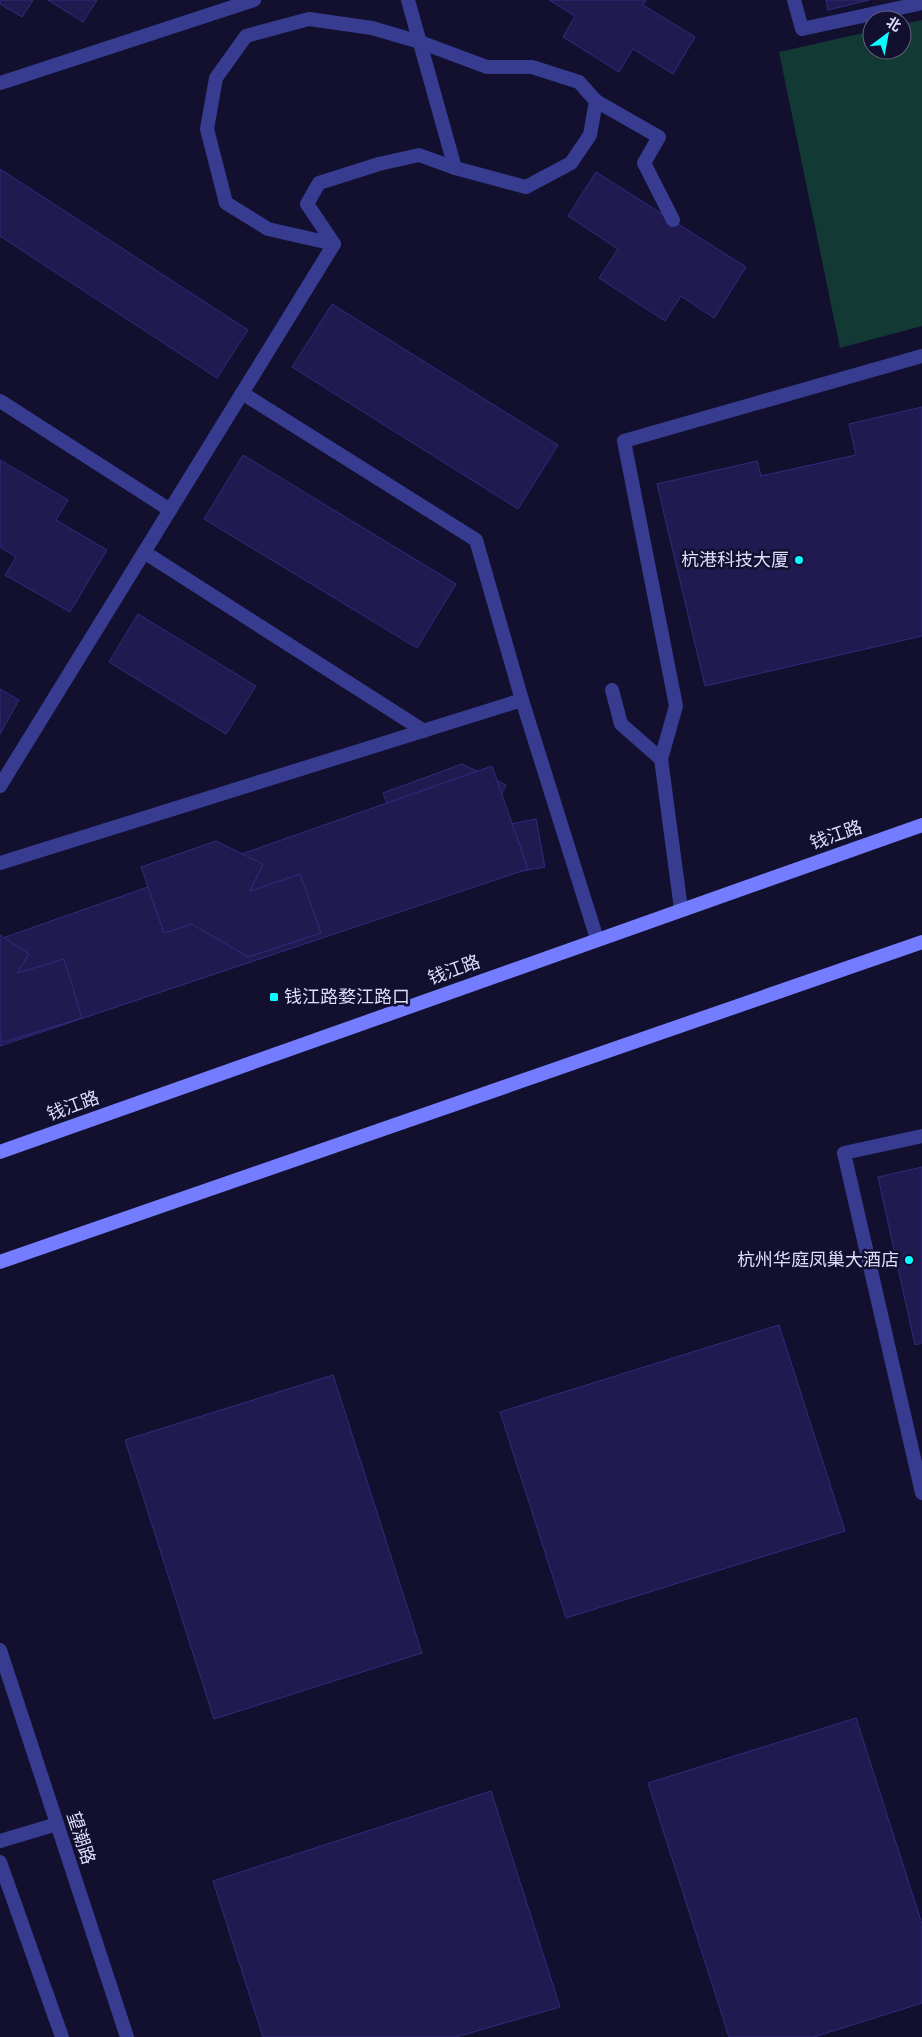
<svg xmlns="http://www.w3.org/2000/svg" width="922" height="2037" viewBox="0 0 922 2037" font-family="Mulish,'Noto Sans SC',sans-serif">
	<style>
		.green { fill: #123934 }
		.building { fill: #201a51; stroke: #332a7e }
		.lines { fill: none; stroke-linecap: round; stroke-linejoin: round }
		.service { stroke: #373c91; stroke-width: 14 }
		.tertiary { stroke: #373c91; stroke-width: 14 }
		.secondary { stroke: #747dff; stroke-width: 14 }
		.poi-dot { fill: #09fcff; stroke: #12102e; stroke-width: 2 }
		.labels { text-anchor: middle; stroke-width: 5; stroke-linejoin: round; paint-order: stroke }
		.poi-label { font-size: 18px; fill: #deddff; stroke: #12102e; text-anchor: end }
		.street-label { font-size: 18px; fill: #deddff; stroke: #12102e }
	</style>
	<rect width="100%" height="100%" fill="#12102e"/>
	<polygon class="green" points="922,20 922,326 840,348 779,52 872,31 872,50 902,50 902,24"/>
	<g class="building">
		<polygon points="0,0 33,0 22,17 0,4"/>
		<polygon points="48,0 97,0 83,22"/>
		<polygon points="549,0 646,0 643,5 695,37 673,74 633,49 619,72 563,37 575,16"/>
		<polygon points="826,0 869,0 828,10"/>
		<polygon points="0,169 248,330 217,378 0,236"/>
		<polygon points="596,172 746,267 714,318 681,296 665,321 599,278 618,249 568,216"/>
		<polygon points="332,304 558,445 518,509 292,367"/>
		<polygon points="922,407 922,636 705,686 657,484 757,461 761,476 856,455 849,424"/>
		<polygon points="243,455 456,584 417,648 204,519"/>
		<polygon points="0,460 68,500 56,520 107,550 70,612 5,575 16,557 0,547"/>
		<polygon points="138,614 256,686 226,734 109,662"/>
		<polygon points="0,689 19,700 0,734"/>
		<polygon points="462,764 506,785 485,829 536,819 545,867 482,878 447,856 413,867 383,793"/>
		<polygon points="492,766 528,869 0,1046 0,939"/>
		<polygon points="216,841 263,864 250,891 300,874 321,933 248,957 192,924 164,933 141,867"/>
		<polygon points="0,935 29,954 17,973 64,959 82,1018 4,1042 0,1039"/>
		<polygon points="922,1167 922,1343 915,1345 878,1177"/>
		<polygon points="779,1325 845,1531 566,1618 500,1412"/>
		<polygon points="333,1375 422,1653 214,1719 125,1440"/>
		<polygon points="856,1718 922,1924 922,2003 814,2037 729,2037 648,1783"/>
		<polygon points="491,1791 560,2007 456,2037 263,2037 213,1881"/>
	</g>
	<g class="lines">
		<g class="service">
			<polyline points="408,0 455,168 526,187 571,163 590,135 596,101 659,137 644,163 673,220"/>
			<polyline points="794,0 802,29 922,3"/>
			<polyline points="0,83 254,0"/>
			<polyline points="455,168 419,155 379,164 319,183 307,204 334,244 268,229 226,203 207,129 216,78 246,36 309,19 372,28 420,42 487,67 532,67 579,82 596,101"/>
			<polyline points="242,393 476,540 522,700"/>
			<polyline points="0,401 170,510"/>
			<polyline points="144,552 424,731"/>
			<polyline points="612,690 621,724 661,759"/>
			<polyline points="0,786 334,244"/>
			<polyline points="0,863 522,700 597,939"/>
			<polyline points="681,909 661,759 676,706 624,441 922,356"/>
			<polyline points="922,1136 844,1153 922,1493"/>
			<polyline points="0,1841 57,1824"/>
			<polyline points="0,1862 62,2037"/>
		</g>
		<polyline class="tertiary" points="0,1650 127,2037"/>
		<g class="secondary">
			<polyline points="0,1152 922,825"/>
			<polyline points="0,1262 922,942"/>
		</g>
	</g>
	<g class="poi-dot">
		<circle cx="799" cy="560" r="5"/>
		<rect x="269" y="992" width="10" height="10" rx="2.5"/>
		<circle cx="909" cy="1260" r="5"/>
	</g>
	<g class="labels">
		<g class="poi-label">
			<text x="789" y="566">杭港科技大厦</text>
			<text x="284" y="1003" text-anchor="start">钱江路婺江路口</text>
			<text x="899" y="1266">杭州华庭凤巢大酒店</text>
		</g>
		<g class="street-label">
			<text transform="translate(836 835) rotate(-19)" y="6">钱江路</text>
			<text transform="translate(454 970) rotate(-20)" y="6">钱江路</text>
			<text transform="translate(73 1106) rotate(-20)" y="6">钱江路</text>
			<text transform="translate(81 1838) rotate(72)" y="6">望潮路</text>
		</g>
	</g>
	<g transform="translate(887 35) rotate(32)"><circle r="24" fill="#12102e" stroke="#646282"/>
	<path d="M0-4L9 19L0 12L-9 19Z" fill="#09fcff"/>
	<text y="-8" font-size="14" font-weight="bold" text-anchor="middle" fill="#deddff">北</text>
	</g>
</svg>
